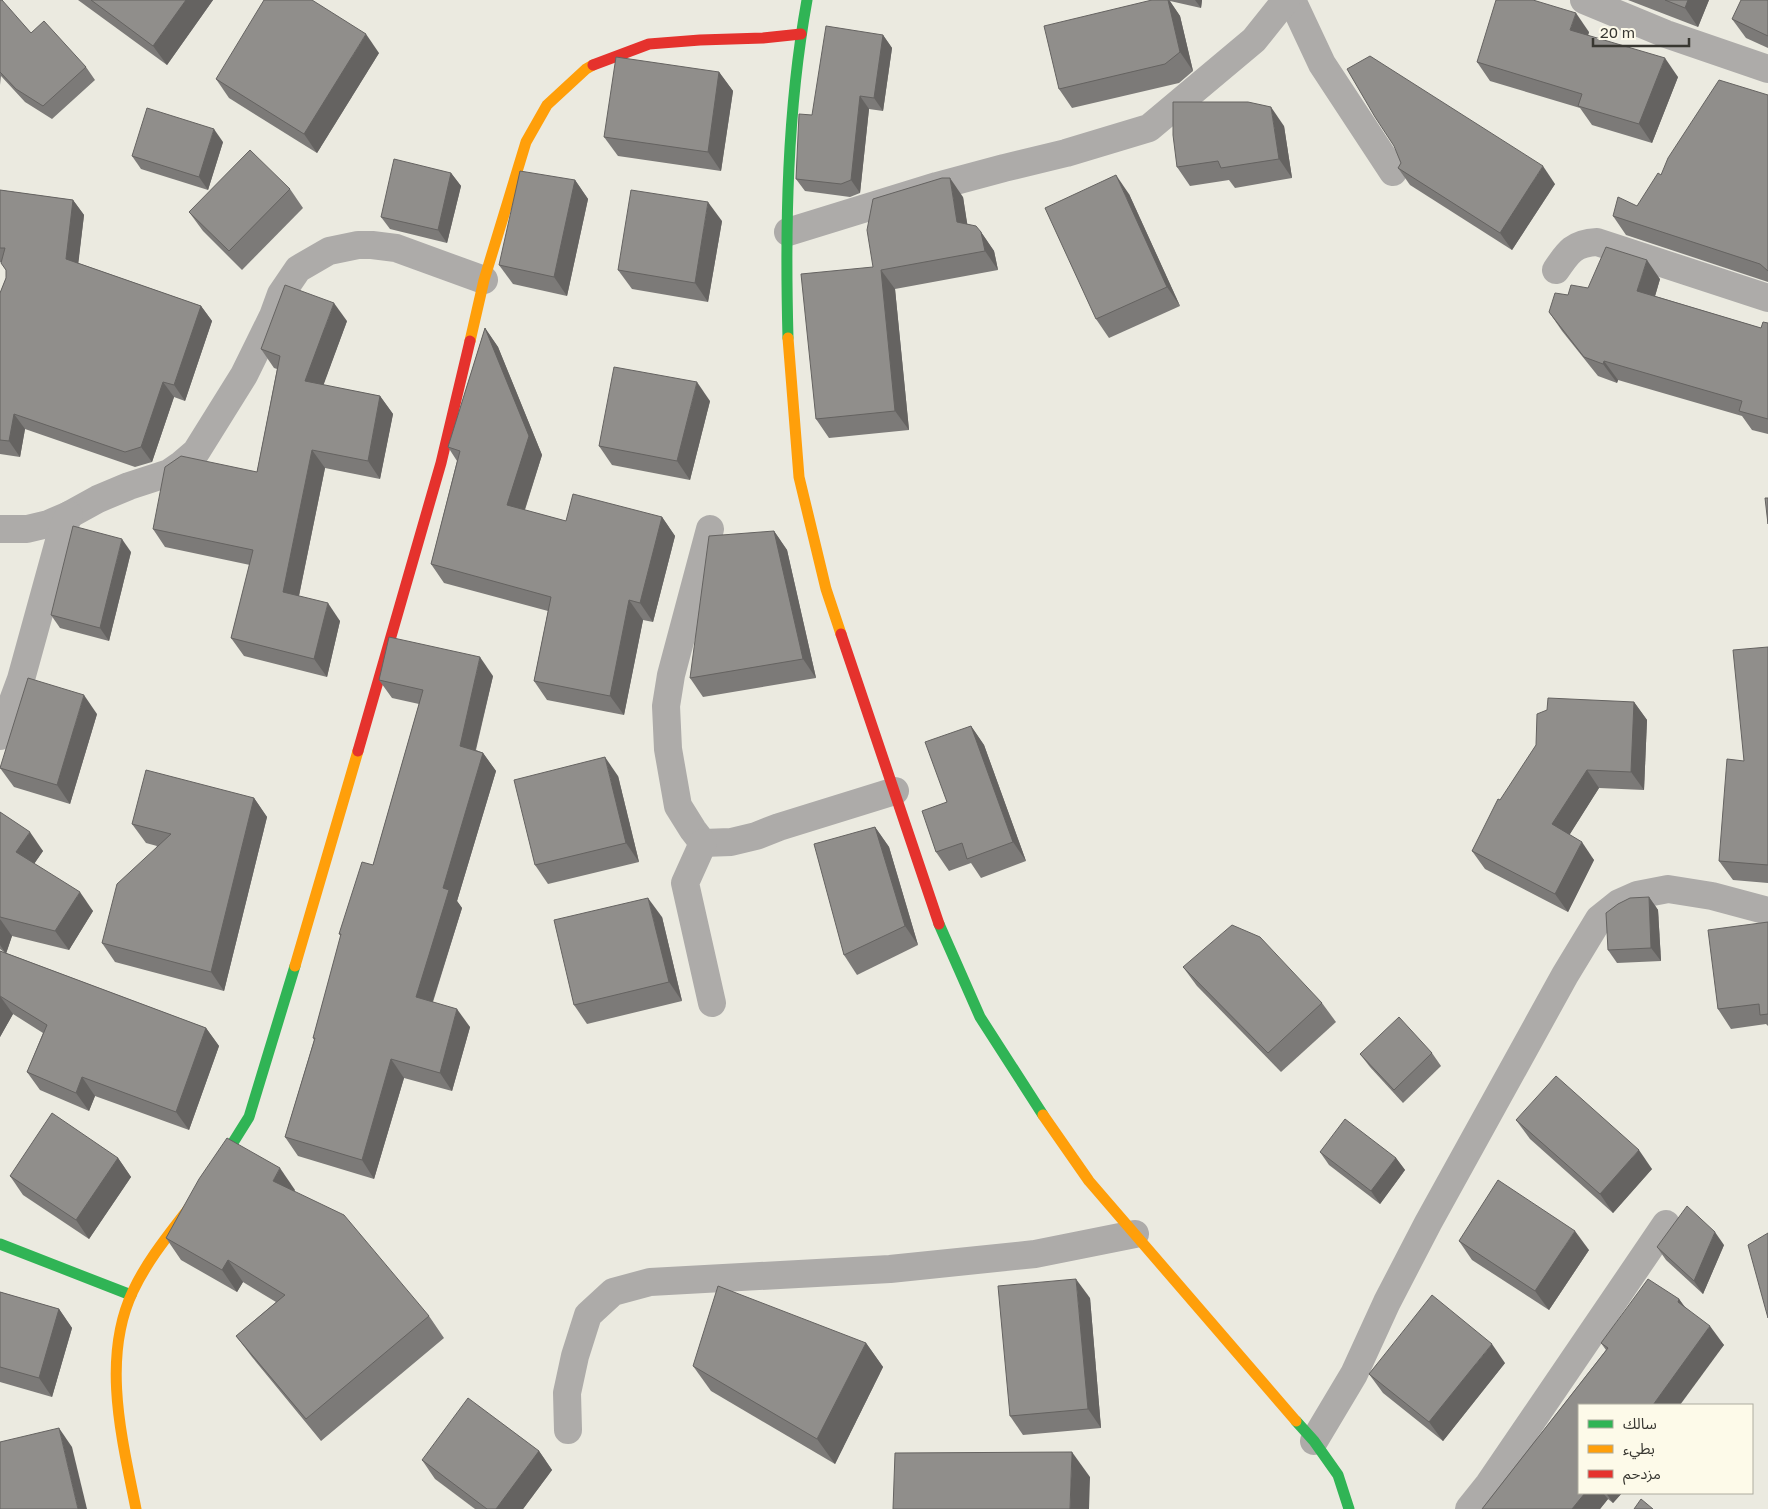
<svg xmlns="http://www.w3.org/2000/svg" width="1768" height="1509" viewBox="0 0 1768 1509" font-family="'Golos Text','Noto Sans Arabic',sans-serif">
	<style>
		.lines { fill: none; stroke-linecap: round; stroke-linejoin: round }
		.street { stroke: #adaba9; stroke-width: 28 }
		.fast { stroke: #30b455; stroke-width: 11 }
		.slow { stroke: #ff9f0a; stroke-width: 11 }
		.jam { stroke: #e5322d; stroke-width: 11 }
		.wall { fill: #7c7a78 }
		.shaded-wall { fill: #656361 }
		.building { fill: #908e8b; stroke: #656361 }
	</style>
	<rect width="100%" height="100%" fill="#ebeae0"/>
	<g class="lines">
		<g class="street">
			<polyline points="1292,0 1322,64 1393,172"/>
			<polyline points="1584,0 1666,34 1768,69"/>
			<polyline points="788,232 937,186 1004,168 1066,153 1149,128 1254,40 1286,0"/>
			<path d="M1556,270c12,-18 18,-27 41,-28l171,56"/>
			<polyline points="0,529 27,529 48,524 69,515 98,499 129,486 169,473 182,464 196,452 244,375 273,316 281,294 298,269 329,251 358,245 372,245 396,248 484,280"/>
			<polyline points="710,529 671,675 666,706 668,749 678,806 693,830 703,843 731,842 756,836 779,827 895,791"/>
			<polyline points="0,736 21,679 61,534 69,515"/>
			<polyline points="703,843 685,883 712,1003"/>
			<polyline points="568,1430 567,1393 575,1356 588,1315 613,1292 650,1282 890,1269 1035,1254 1135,1234"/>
			<polyline points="1314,1441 1354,1374 1387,1302 1428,1223 1565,975 1599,919 1619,903 1637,895 1668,889 1712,896 1768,911"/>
			<polyline points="1469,1509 1489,1484 1666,1224"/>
		</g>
		<g class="fast">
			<path d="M788,338c-3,-112 -1,-227 19,-338"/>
			<polyline points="939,924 980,1017 1043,1115"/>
			<polyline points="214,1173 249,1117 295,966"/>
			<polyline points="0,1244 131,1295"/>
			<polyline points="1296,1421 1314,1441 1338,1475 1349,1509"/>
		</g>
		<g class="slow">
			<polyline points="788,338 799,477 826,589 841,634"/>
			<polyline points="470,341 484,280 526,142 547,105 586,69 593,65"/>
			<polyline points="295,966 358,751"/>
			<polyline points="1043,1115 1089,1181 1296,1421"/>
			<path d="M136,1509c-14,-70 -35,-151 -3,-218 14,-30 36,-57 56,-83"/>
		</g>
		<g class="jam">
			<polyline points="593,65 649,44 700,40 763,38 801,34"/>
			<polyline points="841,634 939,924"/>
			<polyline points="358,751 441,463 470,341"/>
		</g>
	</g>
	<g class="wall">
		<polygon points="0,0 31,33 86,67 95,80 52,119 25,102 1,76 0,85"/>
		<polygon points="78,0 213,0 167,65"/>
		<polygon points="1152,0 1202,0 1201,8 1170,1 1180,16 1193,71 1179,83 1072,108 1059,89"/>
		<polygon points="1628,0 1709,0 1698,27"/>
		<polygon points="1768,0 1768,48 1746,38 1732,19"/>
		<polygon points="1589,32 1588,35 1678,77 1652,143 1592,125 1580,108 1490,81 1477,62"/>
		<polygon points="883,35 892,48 883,111 869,109 860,193 850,197 805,191 796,179 812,115"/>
		<polygon points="379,53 317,153 229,98 216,79"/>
		<polygon points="719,72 733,91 721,171 618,156 604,137"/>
		<polygon points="1768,95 1768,282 1626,235 1613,216 1637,206 1661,175"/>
		<polygon points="1284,126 1292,178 1235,188 1229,180 1190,186 1177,167"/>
		<polygon points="223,142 208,190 141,169 132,156"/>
		<polygon points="1398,168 1555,184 1512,250 1410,185"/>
		<polygon points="451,173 461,186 447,243 390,229 381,217"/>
		<polygon points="575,180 588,199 567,296 513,284 499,265"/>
		<polygon points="290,189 303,208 242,270 203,231 189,212"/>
		<polygon points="0,190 73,200 84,215 78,263 201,306 212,321 185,401 174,397 152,462 135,467 25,429 20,457 0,454 0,293 6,278 6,270 1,262 0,262"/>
		<polygon points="1129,194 1180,306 1109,338 1096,319"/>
		<polygon points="963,197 967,224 981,232 994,251 998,270 895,289 909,430 829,438 816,419 873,267"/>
		<polygon points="722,221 708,302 632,289 618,270"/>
		<polygon points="1660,279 1655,296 1761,328 1768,323 1768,434 1752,430 1742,416 1618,380 1617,383 1598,376 1562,331 1549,312 1568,295 1588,288"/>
		<polygon points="347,321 323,385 380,396 393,414 380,479 325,468 299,596 340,621 327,677 244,656 231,638 250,565 165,547 153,529 257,472 277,369 274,368 261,349"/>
		<polygon points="485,328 498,347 542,455 525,510 566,521 662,517 675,536 653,622 643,620 624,715 547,700 534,681 548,611 444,583 431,564 457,461 448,447"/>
		<polygon points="710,401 690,480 612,465 599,446"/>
		<polygon points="774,531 787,550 816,678 703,697 690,678"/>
		<polygon points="131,552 109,641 60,628 51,615"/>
		<polygon points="1768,647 1768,883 1733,880 1719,861 1744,761"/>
		<polygon points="493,676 476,750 483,753 496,771 457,901 462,908 433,1002 470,1027 452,1091 404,1078 374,1179 298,1156 285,1137 314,1040 313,1038 341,936 339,934 373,865 419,704 392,698 379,680"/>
		<polygon points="1634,702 1647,720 1644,790 1599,788 1569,835 1594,860 1568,912 1485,869 1472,851 1500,800"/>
		<polygon points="97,714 70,804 14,787 0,768"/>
		<polygon points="971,726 984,745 1026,861 981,878 971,863 949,871 936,852 947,802"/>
		<polygon points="618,776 639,862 548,884 535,865"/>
		<polygon points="254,798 267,817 224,991 115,962 102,943 157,846 146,843 132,824"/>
		<polygon points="0,812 43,851 34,864 93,911 69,950 12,936 6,953 206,1028 219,1046 189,1130 95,1096 89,1111 40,1090 27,1072 43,1033 13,1014 0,1037 0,951 5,953 0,949"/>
		<polygon points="875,827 889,847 918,945 857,975 844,955"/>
		<polygon points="1649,897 1658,910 1661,961 1617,963 1608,950"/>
		<polygon points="662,917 682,1001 587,1024 574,1005"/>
		<polygon points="1768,922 1768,1026 1766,1024 1731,1029 1718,1009"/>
		<polygon points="1183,967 1322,1003 1336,1022 1281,1072 1197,986"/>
		<polygon points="1432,1053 1441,1066 1403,1103 1370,1067 1360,1054"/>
		<polygon points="1516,1120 1652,1169 1613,1213 1530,1139"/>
		<polygon points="1320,1152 1396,1158 1405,1170 1380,1204 1329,1165"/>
		<polygon points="118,1158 131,1177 89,1239 23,1195 10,1176"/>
		<polygon points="295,1190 294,1191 429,1316 444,1338 321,1441 252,1357 236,1336 276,1302 243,1282 237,1292 181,1260 166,1238"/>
		<polygon points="1459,1241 1589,1250 1549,1310 1472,1260"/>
		<polygon points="1724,1245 1703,1294 1666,1260 1657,1247"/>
		<polygon points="0,1292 59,1309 72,1328 52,1397 0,1382"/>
		<polygon points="1090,1298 1101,1428 1023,1435 1010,1416"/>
		<polygon points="1679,1299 1685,1307 1724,1345 1579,1493 1622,1493 1613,1503 1608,1499 1600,1509 1482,1509 1606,1350 1601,1343"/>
		<polygon points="866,1343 883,1367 835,1464 711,1391 693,1366"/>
		<polygon points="1505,1363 1443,1441 1383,1393 1369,1374"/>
		<polygon points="539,1451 552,1470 523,1509 475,1509 435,1479 422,1460"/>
	</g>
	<g class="shaded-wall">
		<polygon points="186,0 213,0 167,65 153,46"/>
		<polygon points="1168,0 1169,0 1180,16 1193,71 1180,52"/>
		<polygon points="1195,0 1202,0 1201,8"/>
		<polygon points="1688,0 1709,0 1698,27 1685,8"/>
		<polygon points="1576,13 1589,32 1584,49 1570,30"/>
		<polygon points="366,34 379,53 317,153 304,134"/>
		<polygon points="883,35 892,48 883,111 874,98"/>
		<polygon points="1665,58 1678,77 1652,143 1639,124"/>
		<polygon points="719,72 733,91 721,171 708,152"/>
		<polygon points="860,96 869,109 860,193 851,180"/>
		<polygon points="1271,107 1284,126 1292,178 1279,159"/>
		<polygon points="214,129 223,142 208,190 199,177"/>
		<polygon points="1543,166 1555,184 1512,250 1500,233"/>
		<polygon points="451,173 461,186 447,243 438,230"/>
		<polygon points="1116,175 1129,194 1180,306 1167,287"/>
		<polygon points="950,178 963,197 970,241 957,222"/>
		<polygon points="575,180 588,199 567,296 554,277"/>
		<polygon points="73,200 84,215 77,275 66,259"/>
		<polygon points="708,202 722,221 708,302 695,283"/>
		<polygon points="981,232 994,251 998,270 985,251"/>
		<polygon points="1647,260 1660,279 1651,310 1637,291"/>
		<polygon points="881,270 895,289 909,430 895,411"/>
		<polygon points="334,303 347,321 318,400 305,381"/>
		<polygon points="201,306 212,321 185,401 174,385"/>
		<polygon points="485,328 498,347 542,455 520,524 507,505"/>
		<polygon points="1604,361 1618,380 1617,383 1603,364"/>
		<polygon points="163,382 174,397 152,462 141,447"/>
		<polygon points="697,382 710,401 690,480 677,461"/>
		<polygon points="380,396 393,414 380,479 368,461"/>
		<polygon points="14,414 25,429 20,457 9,441"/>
		<polygon points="312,450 325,468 296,610 283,592"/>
		<polygon points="662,517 675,536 653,622 640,603"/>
		<polygon points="774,531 787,550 816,678 803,659"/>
		<polygon points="122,539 131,552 109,641 100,628"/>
		<polygon points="629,600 643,620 624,715 610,696"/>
		<polygon points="328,603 340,621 327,677 314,659"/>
		<polygon points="480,657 493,676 472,764 460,746"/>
		<polygon points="84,695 97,714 70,804 57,785"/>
		<polygon points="1634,702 1647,720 1644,790 1631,772"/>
		<polygon points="971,726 984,745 1026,861 1013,842"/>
		<polygon points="483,753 496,771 457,901 462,908 428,1016 416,997 443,888"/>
		<polygon points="605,757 618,776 639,862 626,843"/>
		<polygon points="1587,770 1599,788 1565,842 1552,824"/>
		<polygon points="254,798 267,817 224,991 211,972"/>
		<polygon points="875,827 889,847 918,945 905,926"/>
		<polygon points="30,832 43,851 29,871 16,852"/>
		<polygon points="1582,842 1594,860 1568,912 1555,894"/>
		<polygon points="80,892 93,911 69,950 55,931"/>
		<polygon points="1649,897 1658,910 1661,961 1651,948"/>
		<polygon points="648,898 662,917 682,1001 669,982"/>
		<polygon points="0,919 12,936 6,954 0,945"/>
		<polygon points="0,996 13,1014 0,1037"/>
		<polygon points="457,1009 470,1027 452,1091 440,1073"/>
		<polygon points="206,1028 219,1046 189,1130 176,1112"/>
		<polygon points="391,1059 404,1078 374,1179 362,1160"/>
		<polygon points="82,1077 95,1096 89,1111 76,1093"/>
		<polygon points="1639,1150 1652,1169 1613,1213 1600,1194"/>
		<polygon points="118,1158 131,1177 89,1239 76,1220"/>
		<polygon points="1396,1158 1405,1170 1380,1204 1371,1191"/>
		<polygon points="280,1168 295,1190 288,1203 273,1181"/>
		<polygon points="1575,1231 1589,1250 1549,1310 1535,1291"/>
		<polygon points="1715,1232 1724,1245 1703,1294 1694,1281"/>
		<polygon points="228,1260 243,1282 237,1292 222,1270"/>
		<polygon points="1076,1279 1090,1298 1101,1428 1088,1409"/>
		<polygon points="1679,1299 1692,1318 1678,1302"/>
		<polygon points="59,1309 72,1328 52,1397 39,1378"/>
		<polygon points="1710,1326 1724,1345 1680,1405 1653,1405"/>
		<polygon points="866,1343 883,1367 835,1464 817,1439"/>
		<polygon points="1492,1344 1505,1363 1443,1441 1429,1422"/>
		<polygon points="59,1428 72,1447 87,1509 78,1509"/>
		<polygon points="539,1451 552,1470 523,1509 496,1509"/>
		<polygon points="1072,1452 1090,1477 1089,1509 1070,1509"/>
		<polygon points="1585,1493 1603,1493 1608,1499 1600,1509 1572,1509"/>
		<polygon points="1606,1493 1622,1493 1613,1503"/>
	</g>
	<g class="building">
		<polygon points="0,0 2,0 31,33 44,21 86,67 43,106 16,89 0,72"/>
		<polygon points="91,0 186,0 153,46"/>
		<polygon points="264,0 312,0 366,34 304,134 216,79"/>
		<polygon points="1152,0 1168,0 1180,52 1165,64 1059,89 1044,26"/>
		<polygon points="1496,0 1533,0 1576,13 1570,30 1665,58 1639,124 1578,106 1582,94 1477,62"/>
		<polygon points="1665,0 1688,0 1685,8"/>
		<polygon points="1741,0 1768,0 1768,36 1732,19"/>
		<polygon points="826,26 883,35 874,98 860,96 851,180 841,184 796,179 799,114 812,115"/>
		<polygon points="1370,56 1543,166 1500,233 1398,168 1401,163 1394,146 1375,117 1347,69"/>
		<polygon points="616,57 719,72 708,152 604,137"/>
		<polygon points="1719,80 1768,95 1768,271 1760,264 1613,216 1618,197 1637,206 1658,173 1661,175 1668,158"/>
		<polygon points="1173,102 1248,102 1271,107 1279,159 1221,168 1218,161 1177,167 1173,135"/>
		<polygon points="147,108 214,129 199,177 132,156"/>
		<polygon points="250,150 290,189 229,251 189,212"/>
		<polygon points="394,159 451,173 438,230 381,217"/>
		<polygon points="520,171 575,180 554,277 499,265"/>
		<polygon points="1116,175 1167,287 1096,319 1045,208"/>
		<polygon points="942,178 950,178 957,222 976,226 981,232 985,251 881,270 895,411 816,419 801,274 873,267 867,230 873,199"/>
		<polygon points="0,190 73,200 66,259 201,306 174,385 163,382 141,447 125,452 14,414 9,441 0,440 0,293 6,278 6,270 1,263 5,248 0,248"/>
		<polygon points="631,190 708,202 695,283 618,270"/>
		<polygon points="1606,247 1647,260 1637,291 1761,328 1763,322 1768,323 1768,419 1739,411 1742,401 1604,361 1603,364 1584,357 1549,312 1555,293 1568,295 1571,285 1588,288"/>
		<polygon points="285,285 334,303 305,381 380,396 368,461 312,450 283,592 328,603 314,659 231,638 253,550 153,529 165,467 181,456 257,472 280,356 261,349"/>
		<polygon points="485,328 529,436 507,505 566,521 573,494 662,517 640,603 629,600 610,696 534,681 551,597 431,564 460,451 448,447"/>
		<polygon points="614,367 697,382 677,461 599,446"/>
		<polygon points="1765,498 1768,498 1768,524"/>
		<polygon points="73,526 122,539 100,628 51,615"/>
		<polygon points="774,531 803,659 690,678 709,536"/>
		<polygon points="389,637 480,657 460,746 483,753 443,888 449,890 416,997 457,1009 440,1073 391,1059 362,1160 285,1137 315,1038 313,1038 341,934 339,934 362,862 373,865 423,690 379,680"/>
		<polygon points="1768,647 1768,865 1719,861 1727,759 1744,761 1733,650"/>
		<polygon points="28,678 84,695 57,785 0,768"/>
		<polygon points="1548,698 1634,702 1631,772 1587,770 1552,824 1582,842 1555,894 1472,851 1498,799 1500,800 1536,745 1537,714 1547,710"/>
		<polygon points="971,726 1013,842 967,859 962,843 936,852 922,811 947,802 925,742"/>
		<polygon points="605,757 626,843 535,865 514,780"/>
		<polygon points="146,770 254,798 211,972 102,943 117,884 171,834 132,824"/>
		<polygon points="0,812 30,832 16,852 80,892 55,931 0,917"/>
		<polygon points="875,827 905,926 844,955 814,844"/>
		<polygon points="1649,897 1651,948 1608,950 1606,913 1618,904 1630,898"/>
		<polygon points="648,898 669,982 574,1005 554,920"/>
		<polygon points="1768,922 1768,1014 1760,1015 1759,1004 1718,1009 1708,930"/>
		<polygon points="1232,925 1260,937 1322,1003 1268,1053 1183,967"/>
		<polygon points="0,951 206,1028 176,1112 82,1077 76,1093 27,1072 47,1025 0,996"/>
		<polygon points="1399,1017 1432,1053 1394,1090 1360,1054"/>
		<polygon points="1556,1076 1639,1150 1600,1194 1516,1120"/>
		<polygon points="52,1113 118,1158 76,1220 10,1176"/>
		<polygon points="1345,1119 1396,1158 1371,1191 1320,1152"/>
		<polygon points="227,1138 280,1168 273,1181 344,1215 429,1316 306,1419 236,1336 285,1295 228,1260 222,1270 166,1238 199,1179"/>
		<polygon points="1498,1180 1575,1231 1535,1291 1459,1241"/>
		<polygon points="1687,1206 1715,1232 1694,1281 1657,1247"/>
		<polygon points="1768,1233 1768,1318 1748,1245"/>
		<polygon points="1076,1279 1088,1409 1010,1416 998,1286"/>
		<polygon points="1648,1279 1679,1299 1678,1302 1710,1326 1653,1405 1579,1405 1579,1493 1585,1493 1572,1509 1482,1509 1608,1348 1601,1343"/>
		<polygon points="718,1286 866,1343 817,1439 693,1366"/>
		<polygon points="0,1292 59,1309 39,1378 0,1367"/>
		<polygon points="1432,1295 1492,1344 1429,1422 1369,1374"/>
		<polygon points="468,1398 539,1451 496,1509 487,1509 422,1460"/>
		<polygon points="59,1428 78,1509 0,1509 0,1442"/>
		<polygon points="1072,1452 1070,1509 893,1509 895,1453"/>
		<polygon points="1641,1499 1653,1509 1634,1509"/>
	</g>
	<rect x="1578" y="1404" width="175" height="90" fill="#fdfae9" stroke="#aeac9f"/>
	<rect x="1588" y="1420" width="25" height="8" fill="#30b455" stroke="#aeac9f"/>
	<text x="1623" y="1429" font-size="15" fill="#383731">سالك</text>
	<rect x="1588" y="1445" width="25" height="8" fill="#ff9f0a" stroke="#aeac9f"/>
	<text x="1623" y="1454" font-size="15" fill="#383731">بطيء</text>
	<rect x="1588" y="1470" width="25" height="8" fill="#e5322d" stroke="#aeac9f"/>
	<text x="1623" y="1479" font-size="15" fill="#383731">مزدحم</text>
	<path d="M1593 38v8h96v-8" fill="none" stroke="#383731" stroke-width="2.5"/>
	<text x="1600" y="38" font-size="15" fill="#383731" stroke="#fdfae9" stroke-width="4" paint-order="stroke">20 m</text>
</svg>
